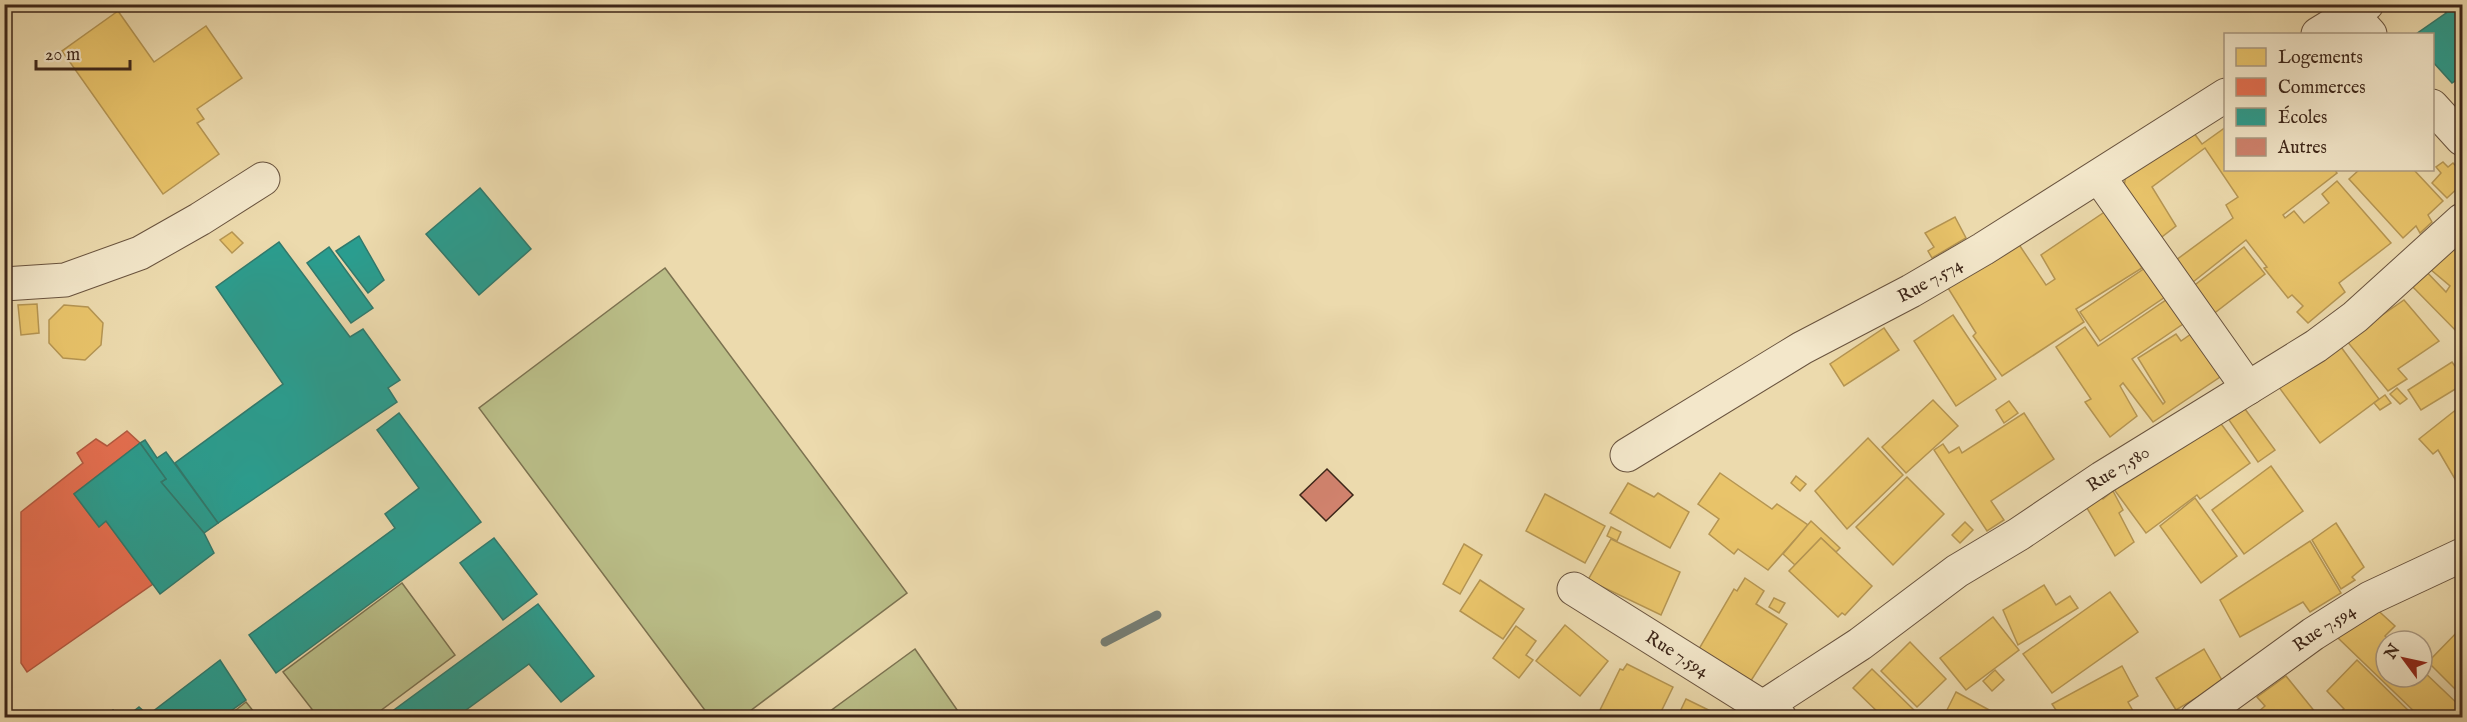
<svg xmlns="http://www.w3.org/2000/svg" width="2467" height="722" viewBox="0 0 2467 722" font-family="'IM FELL English',serif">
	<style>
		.green { fill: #babe88; stroke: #7c7250; stroke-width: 1.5 }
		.homes { fill: #e9c46a; stroke: #b59552; stroke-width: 1.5 }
		.shops { fill: #e76f51; stroke: #b45940; stroke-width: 1.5 }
		.schools { fill: #2a9d8f; stroke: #30796c; stroke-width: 1.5 }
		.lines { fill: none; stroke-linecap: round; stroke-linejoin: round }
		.stream { stroke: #767e75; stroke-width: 9 }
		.building { fill: #d0826d; stroke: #3d2619; stroke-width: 1.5 }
		.minor-casing { stroke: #69533e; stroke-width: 35 }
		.minor { stroke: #f3e7ca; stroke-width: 33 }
		.labels { text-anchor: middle; stroke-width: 6; stroke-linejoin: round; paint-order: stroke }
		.street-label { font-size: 18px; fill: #3d2619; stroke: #f3e7ca }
	</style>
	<rect width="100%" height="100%" fill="#ecdaad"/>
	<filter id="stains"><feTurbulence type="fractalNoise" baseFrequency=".00333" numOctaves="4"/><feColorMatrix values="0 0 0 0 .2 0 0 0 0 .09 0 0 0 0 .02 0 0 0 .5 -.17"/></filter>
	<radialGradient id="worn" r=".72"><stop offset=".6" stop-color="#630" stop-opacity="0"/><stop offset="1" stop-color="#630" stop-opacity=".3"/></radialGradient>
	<g class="green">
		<polygon points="665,268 907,593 742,717 710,717 479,408"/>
		<polygon points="402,583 455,655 372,717 318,717 283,672"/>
		<polygon points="915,649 962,717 822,717"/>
		<polygon points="246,702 258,717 227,717"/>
	</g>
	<g class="homes">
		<polygon points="118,11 154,62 206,26 242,78 197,109 204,119 197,123 219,154 163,194 62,51"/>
		<polygon points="2188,125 2202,144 2226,127 2226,170 2335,170 2337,173 2283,215 2285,218 2294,211 2304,223 2329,203 2322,194 2337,181 2391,243 2339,283 2345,292 2308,323 2297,312 2303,306 2292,295 2288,298 2264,268 2267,267 2246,240 2188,286 2172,263 2233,218 2226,205 2238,197 2205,148 2152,187 2176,226 2154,243 2122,198 2127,169"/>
		<polygon points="2443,162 2448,167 2453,163 2462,173 2462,184 2447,198 2432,183 2441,173 2436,167"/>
		<polygon points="2359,170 2414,170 2443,201 2428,215 2432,222 2420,233 2416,226 2403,238 2349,179"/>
		<polygon points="2106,211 2142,268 2076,309 2084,322 2002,376 1973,336 1976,333 1948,288 2018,243 2046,285 2055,279 2041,255"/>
		<polygon points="1955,217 1966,238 1932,258 1928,251 1934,247 1925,233"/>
		<polygon points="2462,226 2462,298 2456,304 2462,312 2462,337 2406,280 2420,265 2446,292 2450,286 2424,264"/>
		<polygon points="232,232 243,243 232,253 220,240"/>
		<polygon points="2244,247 2265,274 2212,315 2191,288"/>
		<polygon points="2148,266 2168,295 2100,341 2080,312"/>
		<polygon points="2172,296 2183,324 2132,359 2163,404 2165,402 2138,358 2176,334 2181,341 2191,334 2220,377 2153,422 2123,383 2120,386 2137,416 2110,437 2085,402 2091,399 2056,347 2085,327 2098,346"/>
		<polygon points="2404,300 2439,341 2398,369 2407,379 2388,391 2346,340"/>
		<polygon points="37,304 39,333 21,335 18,305"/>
		<polygon points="64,305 88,307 103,323 101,345 85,360 63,358 49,343 49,320"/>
		<polygon points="1953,315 1996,379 1956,406 1914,341"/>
		<polygon points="1884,328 1899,350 1844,386 1830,364"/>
		<polygon points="2333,336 2379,399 2320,443 2273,379"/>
		<polygon points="2452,362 2462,376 2462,385 2421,410 2408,390"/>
		<polygon points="2397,388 2407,399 2400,404 2390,394"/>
		<polygon points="2385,395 2391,403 2380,410 2374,403"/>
		<polygon points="1933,400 1958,426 1906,473 1882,447"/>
		<polygon points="2009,401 2018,413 2004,423 1996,410"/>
		<polygon points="2462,405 2462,491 2438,450 2433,454 2419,439"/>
		<polygon points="2245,409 2275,450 2258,462 2229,420"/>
		<polygon points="2024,413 2054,459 1991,501 2004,520 1987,531 1934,450 1943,444 1949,453 1959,447 1962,453"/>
		<polygon points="2219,421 2250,463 2200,499 2197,495 2146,533 2113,488"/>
		<polygon points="1868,438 1903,475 1847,529 1815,491"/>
		<polygon points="2271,466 2303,511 2244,554 2212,510"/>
		<polygon points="1720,473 1772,509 1777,504 1808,525 1768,570 1738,549 1734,554 1709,534 1719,519 1698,504"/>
		<polygon points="1796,476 1806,484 1800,491 1791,483"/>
		<polygon points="1907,477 1944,514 1893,565 1856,527"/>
		<polygon points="1628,483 1654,497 1658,493 1689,512 1670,548 1610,513"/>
		<polygon points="2113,491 2123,510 2119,513 2134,542 2115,556 2084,503 2098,493 2103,499"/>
		<polygon points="1545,494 1605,526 1585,563 1526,531"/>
		<polygon points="2195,498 2237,556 2201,583 2160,526"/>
		<polygon points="1811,521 1840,548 1836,552 1821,538 1795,565 1783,554"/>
		<polygon points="1965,522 1973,530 1960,543 1952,535"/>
		<polygon points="2336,523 2364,567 2352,577 2355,580 2341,589 2312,540"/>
		<polygon points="1611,527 1621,532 1617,541 1607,536"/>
		<polygon points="1821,538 1872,586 1845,615 1842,613 1838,617 1789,571"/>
		<polygon points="1611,539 1680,572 1661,615 1588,580"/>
		<polygon points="2310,541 2341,593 2310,612 2303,602 2240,637 2220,600"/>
		<polygon points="1464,544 1482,555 1460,594 1443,584"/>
		<polygon points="1745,578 1764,591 1756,604 1787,624 1747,687 1696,654 1734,589 1737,591"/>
		<polygon points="1480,580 1524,609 1503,639 1460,611"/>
		<polygon points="2044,585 2056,605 2070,596 2078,608 2018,645 2003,610"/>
		<polygon points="2110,592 2138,632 2052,693 2023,654"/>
		<polygon points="1774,598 1785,603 1779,613 1769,607"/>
		<polygon points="2371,604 2395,626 2385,636 2390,641 2386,641 2386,677 2422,677 2422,670 2462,708 2462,718 2421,718 2337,637"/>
		<polygon points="1993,617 2019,650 1966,690 1940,658"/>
		<polygon points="1565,625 1608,661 1580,696 1536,661"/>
		<polygon points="1516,626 1536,641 1526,655 1533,660 1519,678 1493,658"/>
		<polygon points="2462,627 2462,696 2428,662"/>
		<polygon points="1910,642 1946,679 1917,707 1881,671"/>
		<polygon points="2204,649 2223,682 2176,710 2156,678"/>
		<polygon points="2357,660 2416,718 2331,718 2344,709 2327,691"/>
		<polygon points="1627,664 1673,687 1658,718 1615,718 1600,710 1620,669 1623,670"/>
		<polygon points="2122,666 2138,696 2128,702 2137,718 2061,718 2052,704"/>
		<polygon points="1872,669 1917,713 1912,718 1884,718 1853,688"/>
		<polygon points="1995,670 2004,680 1992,691 1983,681"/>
		<polygon points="2286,676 2320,718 2251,718 2265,706 2257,697"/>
		<polygon points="1956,692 2004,718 1943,718"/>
		<polygon points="1686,699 1725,718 1677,718"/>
	</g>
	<polygon class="shops" points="127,431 140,443 74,494 99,527 106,521 153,584 27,672 21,663 21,512 83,463 77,453 96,439 107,446"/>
	<g class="schools">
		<polygon points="2442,4 2462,4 2462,76 2452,83 2432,61 2432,34 2416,34 2446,13 2441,6"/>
		<polygon points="480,188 531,249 479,295 426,234"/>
		<polygon points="359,236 384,280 368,293 336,251"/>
		<polygon points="279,242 350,337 363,329 400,380 388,388 397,402 218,523 175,463 283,384 216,287"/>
		<polygon points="329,247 373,308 351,323 307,263"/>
		<polygon points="399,413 481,522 276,673 249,635 395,528 385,514 419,488 377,430"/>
		<polygon points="145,440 157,458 166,452 218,523 204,533 161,482 166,479 140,443"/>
		<polygon points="140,443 166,479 161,482 204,533 214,553 160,594 106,521 99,527 74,494"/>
		<polygon points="494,538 537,594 503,620 460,563"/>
		<polygon points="538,604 594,676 561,702 529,664 455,718 383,718"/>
		<polygon points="220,660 246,700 221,718 125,718 139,707 148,715"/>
		<polygon points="113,710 119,718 103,718"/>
	</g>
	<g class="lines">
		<polyline class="stream" points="1105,642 1157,615"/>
	</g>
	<polygon class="building" points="1327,469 1353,495 1326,521 1300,495"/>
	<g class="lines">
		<g class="minor-casing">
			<g id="minor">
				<polyline points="2351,13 2370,34"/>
				<polyline points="2318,34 2367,4"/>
				<polyline points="2432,106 2462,139"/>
				<polyline points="2099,177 2248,388"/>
				<polyline points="4,284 65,280 140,253 200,219 263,179"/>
				<path id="s1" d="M1627,455l175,-107 109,-57 72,-42 243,-154"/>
				<path id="s2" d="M1574,589l206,129"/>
				<path id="s3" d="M1763,707l97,-63 97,-73 62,-37 83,-56 214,-132 39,-29 107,-97"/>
				<path id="s4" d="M2197,718l116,-84 57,-36 92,-43"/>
			</g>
		</g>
		<use href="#minor" class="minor"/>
	</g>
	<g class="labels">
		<g class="street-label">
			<text dy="6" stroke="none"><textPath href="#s1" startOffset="350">Rue 7.574</textPath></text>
			<text dy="6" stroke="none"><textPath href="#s3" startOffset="428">Rue 7.580</textPath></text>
			<text dy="6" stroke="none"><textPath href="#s4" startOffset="156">Rue 7.594</textPath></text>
			<text dy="6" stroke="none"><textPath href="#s2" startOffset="122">Rue 7.594</textPath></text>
		</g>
	</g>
	<rect width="2467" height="722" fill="none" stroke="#ecdaad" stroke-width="24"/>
	<rect x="6" y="6" width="2455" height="710" fill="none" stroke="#3d2619" stroke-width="3"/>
	<rect x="12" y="12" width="2443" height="698" fill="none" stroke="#3d2619" stroke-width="1.5"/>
	<rect x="2224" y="33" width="210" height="138" fill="#f3e7ca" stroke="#aa9a83" stroke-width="1.5"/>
	<rect x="2236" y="48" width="30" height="18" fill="#e9c46a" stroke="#aa9a83" stroke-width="1.5"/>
	<text x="2278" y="63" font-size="18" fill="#3d2619">Logements</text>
	<rect x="2236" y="78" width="30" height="18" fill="#e76f51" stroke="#aa9a83" stroke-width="1.5"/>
	<text x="2278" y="93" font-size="18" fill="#3d2619">Commerces</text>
	<rect x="2236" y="108" width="30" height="18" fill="#2a9d8f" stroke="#aa9a83" stroke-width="1.5"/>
	<text x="2278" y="123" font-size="18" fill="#3d2619">Écoles</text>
	<rect x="2236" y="138" width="30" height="18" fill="#d0826d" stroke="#aa9a83" stroke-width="1.5"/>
	<text x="2278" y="153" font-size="18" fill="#3d2619">Autres</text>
	<g transform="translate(2404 659) rotate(303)"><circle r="28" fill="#f3e7ca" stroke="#aa9a83" stroke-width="1.5"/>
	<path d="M0-4.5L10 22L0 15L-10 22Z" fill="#8f2418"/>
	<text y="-9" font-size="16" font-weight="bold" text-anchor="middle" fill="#3d2619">N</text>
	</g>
	<path d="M36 60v9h94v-9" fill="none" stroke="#3d2619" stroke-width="3"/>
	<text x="45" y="60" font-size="18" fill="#3d2619" stroke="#f3e7ca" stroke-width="4.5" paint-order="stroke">20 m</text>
	<rect width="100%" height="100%" filter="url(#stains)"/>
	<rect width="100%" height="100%" fill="url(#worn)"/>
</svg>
